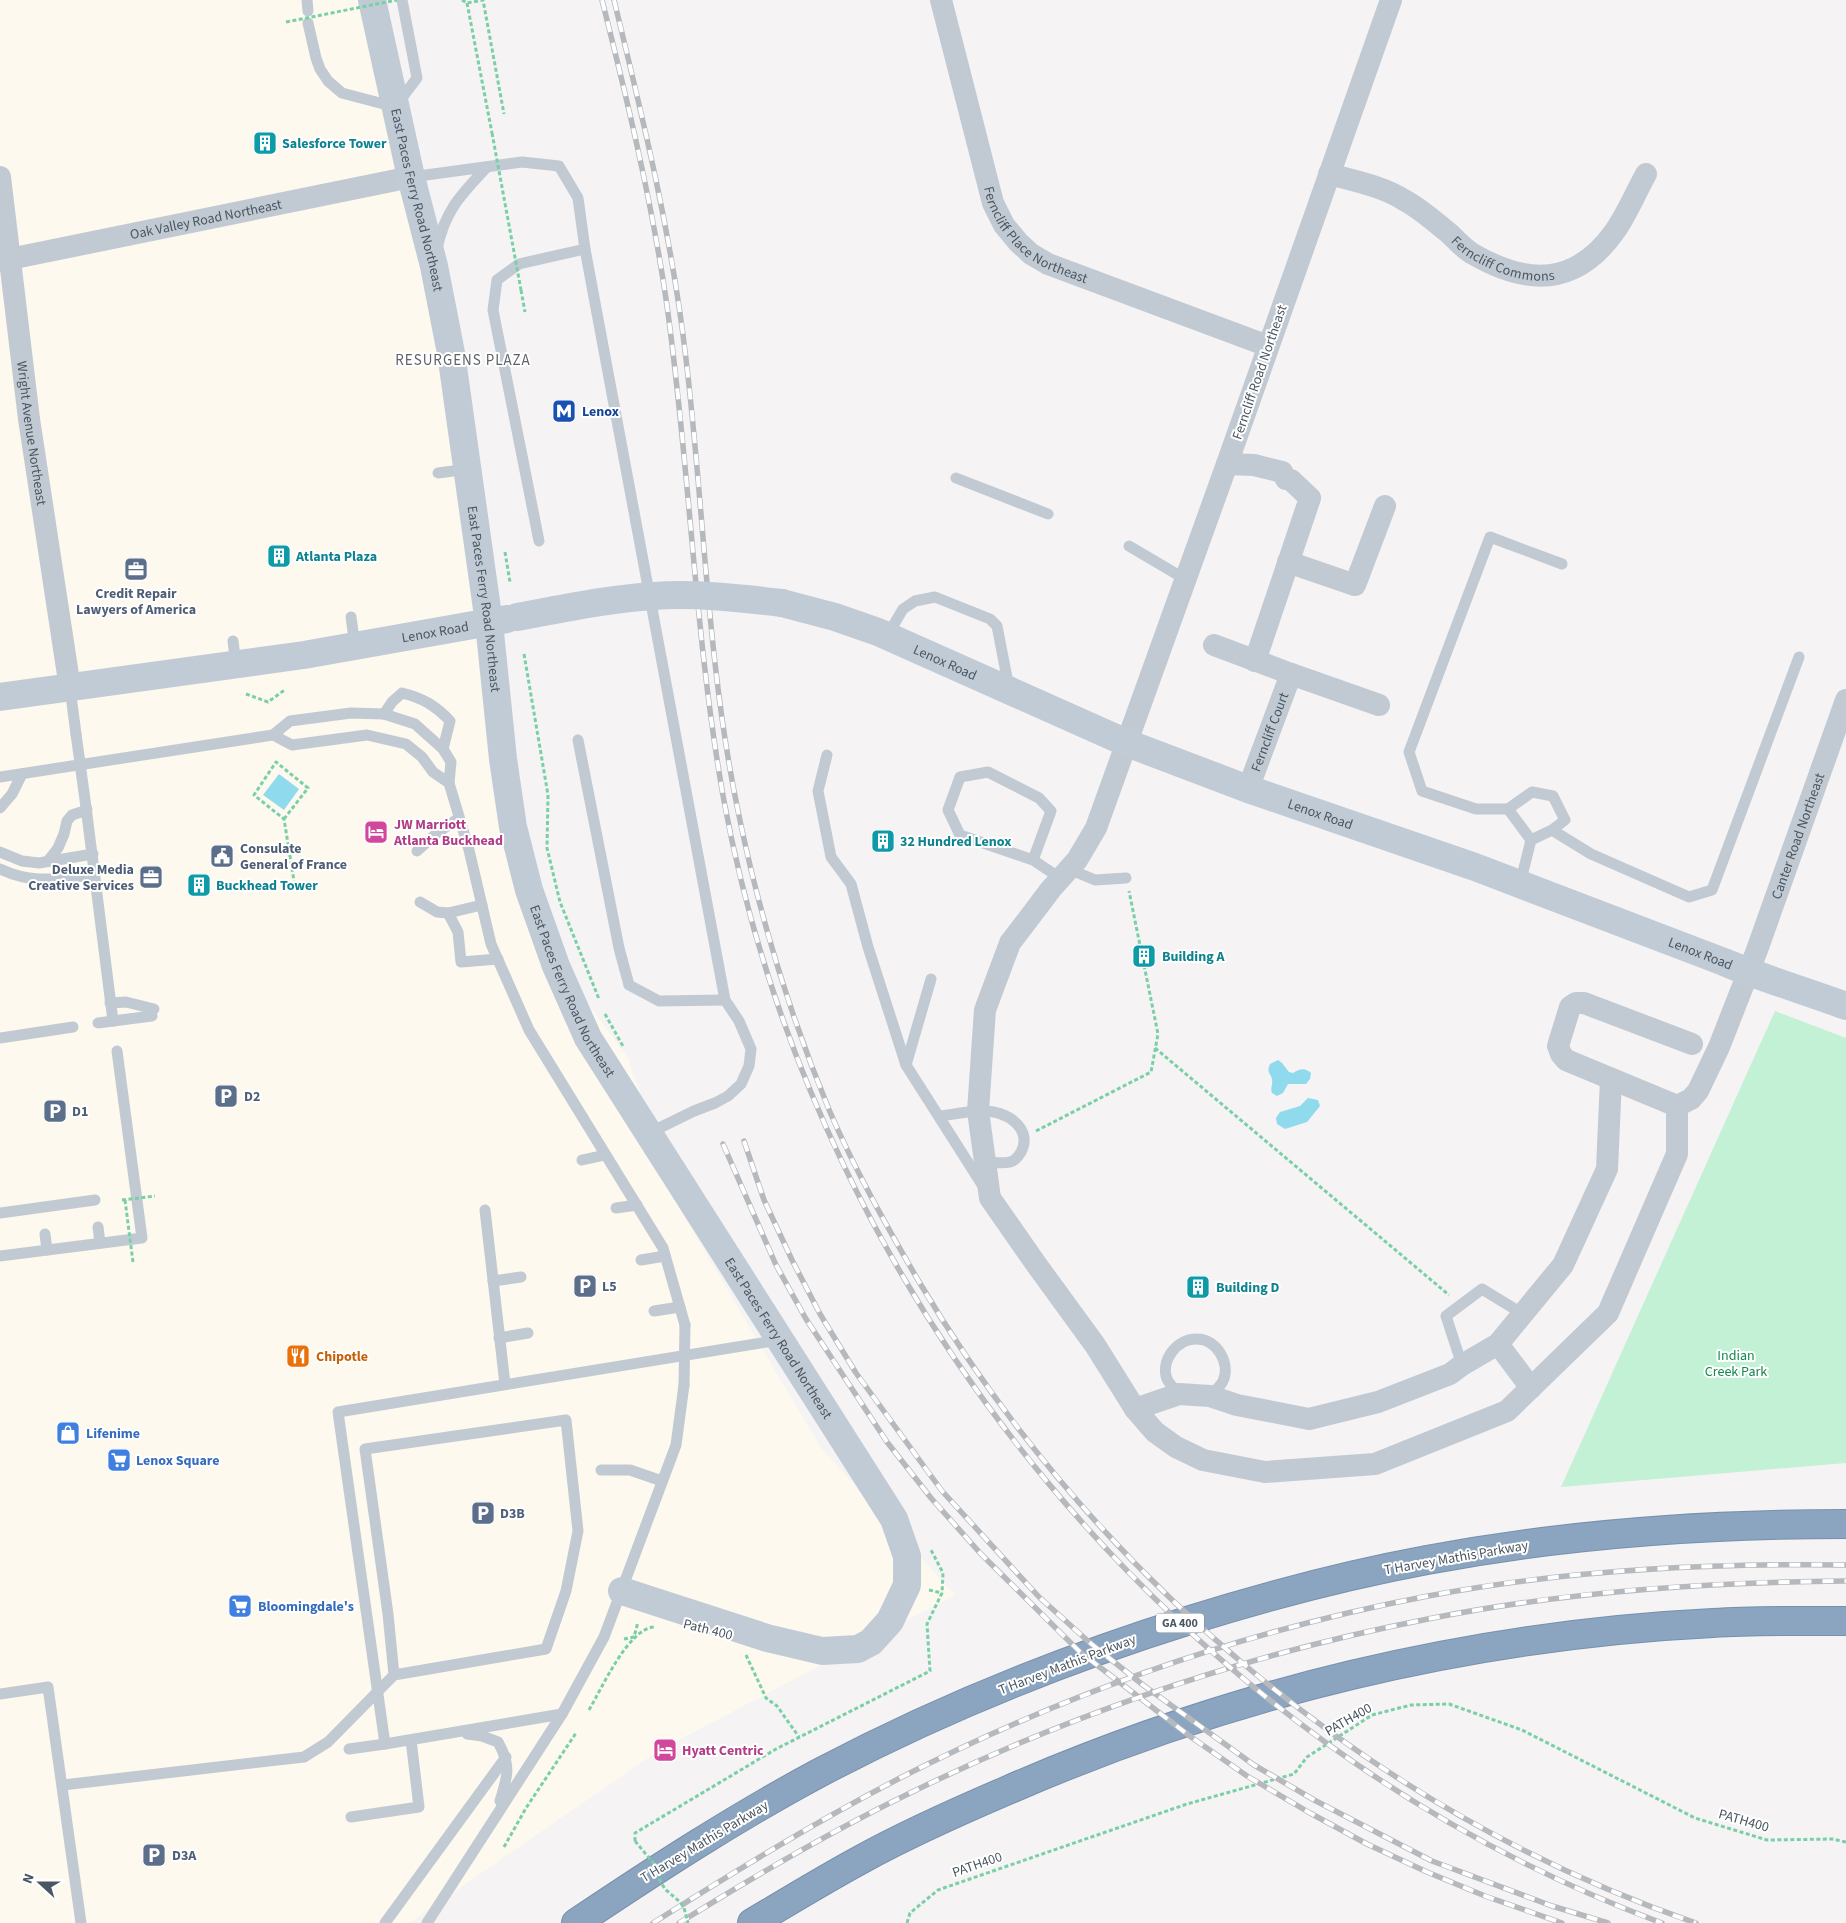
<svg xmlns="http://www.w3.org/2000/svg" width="1846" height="1923" viewBox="0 0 1846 1923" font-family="'Source Sans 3',sans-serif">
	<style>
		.commercial { fill: #fdf9ef }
		.green { fill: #c3f1d5 }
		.water { fill: #90daee }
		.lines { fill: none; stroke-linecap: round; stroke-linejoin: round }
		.highway-casing { stroke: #7690ad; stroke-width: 30 }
		.path { stroke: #7ad0a6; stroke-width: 3; stroke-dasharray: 4 2.5; stroke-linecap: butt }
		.lane { stroke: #c1cad2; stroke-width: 11 }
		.street { stroke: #c1cad2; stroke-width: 22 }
		.secondary { stroke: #c1cbd6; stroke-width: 28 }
		.highway { stroke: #8ba5c1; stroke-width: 28 }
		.rail-casing { stroke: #b5b8bd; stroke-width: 5.5 }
		.rail { stroke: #fff; stroke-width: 4; stroke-dasharray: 11; stroke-linecap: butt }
		.path-bridge { stroke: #7ad0a6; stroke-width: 3; stroke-dasharray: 4 2.5; stroke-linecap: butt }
		.lane-bridge { stroke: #c1cad2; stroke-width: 11 }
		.secondary-bridge { stroke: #c1cbd6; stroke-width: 28 }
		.labels { text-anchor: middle; stroke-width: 4; stroke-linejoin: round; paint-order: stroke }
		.shield { fill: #fff; stroke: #808990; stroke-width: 1 }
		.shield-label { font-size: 12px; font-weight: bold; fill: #4a5661 }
		.culture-label { font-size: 14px; font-weight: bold; fill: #0d838f; stroke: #fff; text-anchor: start }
		.street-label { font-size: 14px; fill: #4a5661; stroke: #fff }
		.transit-label { font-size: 14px; font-weight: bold; fill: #164399; stroke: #fff; text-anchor: start }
		.service-label { font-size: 14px; font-weight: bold; fill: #4e5e75; stroke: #fff; text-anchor: start }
		.hotel-label { font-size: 14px; font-weight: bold; fill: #b23c85; stroke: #fff; text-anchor: start }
		.park-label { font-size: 14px; fill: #17864f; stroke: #fff }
		.food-label { font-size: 14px; font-weight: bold; fill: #c56008; stroke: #fff; text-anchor: start }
		.shop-label { font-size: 14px; font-weight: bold; fill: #366cbe; stroke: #fff; text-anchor: start }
		.neighbourhood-label { font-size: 15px; letter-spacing: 1px; fill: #5f6368; stroke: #fff }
	</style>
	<rect width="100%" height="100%" fill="#f5f3f3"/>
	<polygon class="commercial" points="0,0 373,0 445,342 544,944 628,1058 678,1206 821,1448 955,1595 658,1751 409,1923 0,1923"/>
	<polygon class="green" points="1775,1011 1846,1038 1846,1463 1561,1487"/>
	<g class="water">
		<polygon points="279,774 299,789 284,810 263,795"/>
		<path d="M1278,1060l4,3 7,9 4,1c7,-4 11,-6 18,0l-1,6 -4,5h-18l-5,9 -6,3 -5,-3c-2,-5 1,-8 0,-13 -1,-8 -6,-6 -2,-16z"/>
		<polygon points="1308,1098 1318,1100 1320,1106 1307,1122 1285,1129 1277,1124 1276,1118 1280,1112 1300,1106"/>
	</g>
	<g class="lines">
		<g class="highway-casing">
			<g id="highway">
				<path d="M576,1923c79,-53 159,-105 243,-150 119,-63 243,-113 371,-153 77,-24 156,-45 237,-60 138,-26 278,-36 419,-36"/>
				<path d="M752,1923c37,-22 73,-44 110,-64 47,-26 97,-48 146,-69 223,-97 462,-155 705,-167 44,-3 89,-2 133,-2"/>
			</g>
		</g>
		<g class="path">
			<polyline points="462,0 467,3 483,0 504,114"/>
			<polyline points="467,3 492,133"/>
			<polyline points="521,290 525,312"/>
			<polyline points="505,552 510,582"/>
			<polyline points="524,654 548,795 547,848 560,902 599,999"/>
			<polyline points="246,694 268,702 286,689"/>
			<polyline points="284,819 308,788 276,762 254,795 284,819 294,881"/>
			<polyline points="605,1014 624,1048"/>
			<polyline points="1155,1048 1449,1295"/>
			<polyline points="1036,1131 1151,1072 1158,1034 1129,891"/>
			<polyline points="929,1590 942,1593"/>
			<polyline points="624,1639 634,1637 638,1622"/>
			<polyline points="746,1655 766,1698 777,1706 799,1737"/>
			<path d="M589,1710c13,-22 39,-81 65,-83"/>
			<polyline points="635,1841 635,1833 776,1749 930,1671 927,1624 942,1593 943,1573 930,1548"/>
			<polyline points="504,1847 526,1808 576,1733"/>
			<polyline points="907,1923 910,1913 938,1890 1187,1804 1294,1774 1307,1757 1372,1715 1411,1705 1449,1704 1522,1730 1695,1818 1767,1840 1832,1839 1846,1842"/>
		</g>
		<g class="lane">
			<polyline points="307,0 308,11"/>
			<polyline points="308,23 316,58 320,69 328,81 342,93 395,107 417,78 402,0"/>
			<polyline points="411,177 522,162 559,166 578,198 585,249 725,1000 739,1021 751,1049 749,1066 741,1084 728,1096 715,1103 694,1111 649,1133"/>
			<path d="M437,249c8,-39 24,-54 50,-82"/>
			<polyline points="438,473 468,469"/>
			<polyline points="956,478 1048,514"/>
			<polyline points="539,541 493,310 497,280 519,264 585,249"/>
			<polyline points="1129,546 1185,579"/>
			<polyline points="351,617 355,646"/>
			<polyline points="887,636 903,609 915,601 935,597 990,619 997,626 1009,688"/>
			<polyline points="233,641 236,665"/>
			<polyline points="70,688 76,734"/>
			<path d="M384,714l8,-12 10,-9c21,5 34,13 48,28l-7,28"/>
			<polyline points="273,735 292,745 367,735 406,744 422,757 433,772 449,783"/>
			<polyline points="578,740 619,948 629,985 659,1001 725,1000"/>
			<polyline points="827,755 818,791 831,857 851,884 868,947 906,1065 983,1186"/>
			<polyline points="0,777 273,735 290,721 351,713 384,714 415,724 443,749 451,762 449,783 469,850 491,944 529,1030 663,1248 685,1325"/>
			<polyline points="86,807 113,1021 98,1023"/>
			<polyline points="0,808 12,794 22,774"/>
			<polyline points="1508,809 1532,792 1553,796 1565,820 1552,830 1531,840"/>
			<polyline points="1552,830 1591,854 1689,897 1712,890 1799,657"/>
			<polyline points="417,851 437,833 459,818"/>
			<polyline points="0,852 22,861 39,863 93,854"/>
			<polyline points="1033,860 1051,811 1039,798 988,772 960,777 948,810 960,835 1033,860 1060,878"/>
			<polyline points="48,861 58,848 64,834 67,821 72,815 87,810"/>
			<path d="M0,869c33,16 60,9 95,6"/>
			<polyline points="1069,869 1095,880 1126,878"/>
			<polyline points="1520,884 1531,840 1508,809 1476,809 1422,791 1409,752 1490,537 1562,564"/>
			<polyline points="420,902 437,912 448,913"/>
			<polyline points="482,905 448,913 458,932 461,962 498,959"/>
			<polyline points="110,1003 126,1002 154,1009"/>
			<polyline points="113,1021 152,1016"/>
			<polyline points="0,1038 73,1027"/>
			<polyline points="906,1065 931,979"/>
			<path d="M940,1116c19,-2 43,-9 61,-2 17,6 29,21 20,38 -3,5 -6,9 -11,10 -7,2 -17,0 -24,0"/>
			<polyline points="582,1160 605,1155"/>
			<polyline points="616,1208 637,1205"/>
			<polyline points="485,1210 505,1384"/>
			<polyline points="0,1213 95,1200"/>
			<polyline points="98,1227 100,1243"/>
			<polyline points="45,1234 47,1250"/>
			<polyline points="0,1256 142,1238 117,1051"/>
			<polyline points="641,1260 665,1256"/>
			<polyline points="493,1281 521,1277"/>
			<polyline points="654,1311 680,1307"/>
			<polyline points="499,1338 528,1333"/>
			<polyline points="1462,1365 1446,1316 1482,1289 1523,1314"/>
			<path d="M1179,1394c-3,-4 -10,-10 -12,-15 -7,-18 10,-41 30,-40 20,0 34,25 26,42 -2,5 -10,11 -13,15"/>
			<polyline points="601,1470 630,1470 662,1481"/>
			<polyline points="0,1694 48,1687 81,1923"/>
			<polyline points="562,1714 385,1744 338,1412 779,1340"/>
			<path d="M467,1734l15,2 16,6c13,23 10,34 2,59"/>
			<polyline points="349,1749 385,1744"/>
			<polyline points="63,1785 304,1757 328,1742 394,1675 546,1649 566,1591 578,1531 566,1420 365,1449 388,1614 394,1675"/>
			<polyline points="351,1817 419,1807 411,1740"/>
			<polyline points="385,1923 506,1757"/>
			<polyline points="427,1923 562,1714 604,1637 676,1445 684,1385"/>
		</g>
		<g class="street">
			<path id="s1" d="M941,0l52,203 11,22 14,17 13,12 17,10 220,82"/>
			<path id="s2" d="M1391,0l-164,464 -131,364 -19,32 -26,29 -41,54 -25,67 -7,101 12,87 46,66 59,81 40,64 20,23 21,15 27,13 62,12 110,-8 132,-53 101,-98 69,-159v-48l14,-7 7,-8 21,-44 38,-97 89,-250"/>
			<path id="s3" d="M1329,174c25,7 53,12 75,26 17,9 31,22 46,34 7,7 14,15 23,20 55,32 103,32 142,-23 12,-17 21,-39 31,-57"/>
			<path id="s4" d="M0,177l29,242 41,269"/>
			<path id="s5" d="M0,261l411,-84"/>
			<polyline points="1227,464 1254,465 1282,472 1286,479 1291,480 1310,498 1255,661"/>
			<polyline points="1288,562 1355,585 1385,506"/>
			<polyline points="1214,645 1291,674"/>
			<path id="s6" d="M1248,789l43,-115 88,31"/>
			<polyline points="1677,1106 1566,1060 1561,1054 1558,1046 1570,1007 1576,1003 1584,1003 1692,1044"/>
			<polyline points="1498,1344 1531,1388"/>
			<polyline points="1135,1409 1179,1394 1210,1396 1237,1405 1309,1419 1378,1402 1450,1374 1462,1365 1498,1344 1563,1265 1607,1169 1611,1079"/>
		</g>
		<g class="secondary">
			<path id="s7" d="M372,0l39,177 23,89 17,87 38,270 14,136 10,68 16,63 27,76 32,72 306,481 13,37v29l-17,36 -19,21 -13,7 -36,2 -55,-13 -145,-47"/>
			<path id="s8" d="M782,603l53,14 43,15 249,111 121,46 227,78 249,95c40,17 82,29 122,44"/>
			<path id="s9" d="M0,697l304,-42 203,-36"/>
		</g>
		<use href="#highway" class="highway"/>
		<g class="rail-casing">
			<g id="rail">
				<path d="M602,0c25,99 49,198 64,299 24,166 28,336 58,502 93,501 459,944 938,1122"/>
				<path d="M614,0c29,119 58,237 72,359 18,149 21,301 51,447 21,105 52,207 93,306 25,58 56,113 88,168 174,294 453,531 778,643"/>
				<polyline points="744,1141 764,1200 792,1260 820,1314 856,1373 942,1491 1039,1597 1089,1642 1143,1685 1254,1765 1316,1801 1432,1861 1552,1906 1608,1923"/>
				<polyline points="723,1144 776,1265 806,1319 887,1442 931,1498 981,1554 1080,1652 1191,1737 1247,1776 1310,1813 1367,1844 1427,1872 1485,1896 1562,1923"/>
				<path d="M653,1923c81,-51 162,-101 247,-145 166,-85 344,-147 528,-182 137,-26 278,-33 418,-31"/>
				<path d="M679,1923c74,-46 149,-90 227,-128 166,-82 345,-142 527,-177 136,-27 275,-36 413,-37"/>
			</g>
		</g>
		<use href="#rail" class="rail"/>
		<g class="path-bridge">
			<polyline points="286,22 397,0"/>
			<polyline points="492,133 521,290"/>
			<polyline points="122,1200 155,1196"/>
			<polyline points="125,1200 133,1262"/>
			<polyline points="635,1841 654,1864 661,1883 666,1890 680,1902 684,1908 688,1923"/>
		</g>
		<g class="lane-bridge">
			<polyline points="76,734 86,807"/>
			<polyline points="684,1385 685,1325"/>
		</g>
		<path class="secondary-bridge" d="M517,617c45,-8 90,-18 136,-21 43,-3 86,2 129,7"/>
	</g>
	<defs>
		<g id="building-square" transform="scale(1.25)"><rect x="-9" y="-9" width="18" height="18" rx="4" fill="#0f9aa8" stroke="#fff"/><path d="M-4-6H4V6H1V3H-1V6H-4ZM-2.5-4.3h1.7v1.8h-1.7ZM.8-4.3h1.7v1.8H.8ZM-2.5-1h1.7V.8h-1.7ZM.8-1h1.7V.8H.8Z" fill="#fff"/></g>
		<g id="metro-square" transform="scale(1.25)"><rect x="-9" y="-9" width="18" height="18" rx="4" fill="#1a4fb4" stroke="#fff"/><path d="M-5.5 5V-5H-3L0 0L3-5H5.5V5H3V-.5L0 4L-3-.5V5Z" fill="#fff"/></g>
		<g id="office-square" transform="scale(1.25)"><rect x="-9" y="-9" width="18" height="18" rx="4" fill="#5c6f8a" stroke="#fff"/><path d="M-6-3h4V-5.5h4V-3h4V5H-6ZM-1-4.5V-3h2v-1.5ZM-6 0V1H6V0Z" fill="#fff"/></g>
		<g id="hotel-square" transform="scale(1.25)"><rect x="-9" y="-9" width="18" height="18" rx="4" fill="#d1479c" stroke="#fff"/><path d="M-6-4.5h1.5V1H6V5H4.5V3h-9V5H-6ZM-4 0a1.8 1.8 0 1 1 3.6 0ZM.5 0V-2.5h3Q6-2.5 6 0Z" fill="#fff"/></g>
		<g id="civic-square" transform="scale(1.25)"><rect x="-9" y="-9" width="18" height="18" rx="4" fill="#5c6f8a" stroke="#fff"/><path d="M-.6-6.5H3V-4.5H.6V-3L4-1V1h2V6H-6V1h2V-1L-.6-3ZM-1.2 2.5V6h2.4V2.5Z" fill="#fff"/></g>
		<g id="parking-square" transform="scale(1.25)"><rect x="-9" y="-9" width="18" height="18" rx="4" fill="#5c6f8a" stroke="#fff"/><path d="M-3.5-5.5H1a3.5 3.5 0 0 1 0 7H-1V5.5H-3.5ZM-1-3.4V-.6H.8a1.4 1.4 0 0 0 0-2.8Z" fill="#fff"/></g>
		<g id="restaurant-square" transform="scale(1.25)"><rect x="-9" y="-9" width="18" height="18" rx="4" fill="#e8710a" stroke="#fff"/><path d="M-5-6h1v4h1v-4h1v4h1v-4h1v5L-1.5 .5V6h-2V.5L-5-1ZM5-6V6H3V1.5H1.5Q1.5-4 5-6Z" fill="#fff"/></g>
		<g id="shop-square" transform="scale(1.25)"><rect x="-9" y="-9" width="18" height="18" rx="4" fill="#3f7fe0" stroke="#fff"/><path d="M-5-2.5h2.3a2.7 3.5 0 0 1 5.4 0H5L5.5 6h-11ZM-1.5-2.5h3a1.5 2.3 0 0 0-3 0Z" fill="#fff"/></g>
		<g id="supermarket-square" transform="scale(1.25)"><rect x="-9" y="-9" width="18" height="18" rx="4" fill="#3f7fe0" stroke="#fff"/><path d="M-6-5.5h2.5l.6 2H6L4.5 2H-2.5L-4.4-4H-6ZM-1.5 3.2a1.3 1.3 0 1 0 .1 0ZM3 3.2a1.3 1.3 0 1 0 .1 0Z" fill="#fff"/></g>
	</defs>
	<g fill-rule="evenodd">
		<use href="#building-square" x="265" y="143"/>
		<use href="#metro-square" x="564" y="411"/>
		<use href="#building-square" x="279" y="556"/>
		<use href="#office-square" x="136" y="569"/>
		<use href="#hotel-square" x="376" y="832"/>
		<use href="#building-square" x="883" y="841"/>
		<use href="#civic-square" x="222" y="856"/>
		<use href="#office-square" x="151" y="877"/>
		<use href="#building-square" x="199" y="885"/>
		<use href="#building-square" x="1144" y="956"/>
		<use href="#parking-square" x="226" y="1096"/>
		<use href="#parking-square" x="55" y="1111"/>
		<use href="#parking-square" x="585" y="1286"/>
		<use href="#building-square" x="1198" y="1287"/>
		<use href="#restaurant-square" x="298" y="1356"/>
		<use href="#shop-square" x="68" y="1433"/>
		<use href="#supermarket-square" x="119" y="1460"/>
		<use href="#parking-square" x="483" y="1513"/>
		<use href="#supermarket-square" x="240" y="1606"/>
		<use href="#hotel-square" x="665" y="1750"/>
		<use href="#parking-square" x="154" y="1855"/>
	</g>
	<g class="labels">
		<rect class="shield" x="1156" y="1613.5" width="48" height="19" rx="4"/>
		<g class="shield-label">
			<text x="1180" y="1627">GA 400</text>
		</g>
		<g class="culture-label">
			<text x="282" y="148">Salesforce Tower</text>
			<text x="296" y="561">Atlanta Plaza</text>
			<text x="900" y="846">32 Hundred Lenox</text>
			<text x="216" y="890">Buckhead Tower</text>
			<text x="1162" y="961">Building A</text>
			<text x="1216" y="1292">Building D</text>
		</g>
		<g class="street-label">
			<text dy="5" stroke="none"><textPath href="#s7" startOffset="205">East Paces Ferry Road Northeast</textPath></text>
			<text dy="5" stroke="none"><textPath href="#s5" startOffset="210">Oak Valley Road Northeast</textPath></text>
			<text dy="5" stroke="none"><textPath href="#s1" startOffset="264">Ferncliff Place Northeast</textPath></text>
			<text dy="5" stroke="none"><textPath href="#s3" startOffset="198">Ferncliff Commons</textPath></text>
			<text transform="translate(1259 372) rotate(-71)" y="5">Ferncliff Road Northeast</text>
			<text dy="5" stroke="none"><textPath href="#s4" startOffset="258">Wright Avenue Northeast</textPath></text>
			<text dy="5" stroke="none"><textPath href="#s7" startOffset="610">East Paces Ferry Road Northeast</textPath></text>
			<text dy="5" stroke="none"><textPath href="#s9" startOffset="440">Lenox Road</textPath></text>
			<text dy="5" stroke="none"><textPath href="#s8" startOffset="174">Lenox Road</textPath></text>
			<text dy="5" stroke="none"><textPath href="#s6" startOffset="61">Ferncliff Court</textPath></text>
			<text dy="5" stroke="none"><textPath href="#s8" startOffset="579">Lenox Road</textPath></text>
			<text dy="5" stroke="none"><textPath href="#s2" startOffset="2604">Canter Road Northeast</textPath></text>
			<text dy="5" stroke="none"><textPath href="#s8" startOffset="984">Lenox Road</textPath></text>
			<text dy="5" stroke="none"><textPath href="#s7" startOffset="1015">East Paces Ferry Road Northeast</textPath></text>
			<text dy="5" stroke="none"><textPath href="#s7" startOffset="1420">East Paces Ferry Road Northeast</textPath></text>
			<text transform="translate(1456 1557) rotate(-10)" y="5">T Harvey Mathis Parkway</text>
			<text transform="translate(708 1629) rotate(14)" y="5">Path 400</text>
			<text transform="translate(1067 1664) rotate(-21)" y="5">T Harvey Mathis Parkway</text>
			<text transform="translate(1348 1719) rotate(-30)" y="5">PATH400</text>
			<text transform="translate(1744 1820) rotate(16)" y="5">PATH400</text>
			<text transform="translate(704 1841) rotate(-31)" y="5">T Harvey Mathis Parkway</text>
			<text transform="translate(977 1864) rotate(-19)" y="5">PATH400</text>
		</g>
		<g class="transit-label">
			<text x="582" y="416">Lenox</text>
		</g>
		<g class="service-label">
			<text x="136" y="598" text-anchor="middle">Credit Repair<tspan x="136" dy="16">Lawyers of America</tspan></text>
			<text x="240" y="853">Consulate<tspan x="240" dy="16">General of France</tspan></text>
			<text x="134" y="874" text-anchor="end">Deluxe Media<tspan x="134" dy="16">Creative Services</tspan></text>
			<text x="244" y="1101">D2</text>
			<text x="72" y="1116">D1</text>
			<text x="602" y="1291">L5</text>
			<text x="500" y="1518">D3B</text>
			<text x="172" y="1860">D3A</text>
		</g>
		<g class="hotel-label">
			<text x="394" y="829">JW Marriott<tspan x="394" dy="16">Atlanta Buckhead</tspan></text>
			<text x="682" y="1755">Hyatt Centric</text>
		</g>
		<g class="park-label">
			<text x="1736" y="1360">Indian<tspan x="1736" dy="16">Creek Park</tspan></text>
		</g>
		<g class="food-label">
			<text x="316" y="1361">Chipotle</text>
		</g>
		<g class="shop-label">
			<text x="86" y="1438">Lifenime</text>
			<text x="136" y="1465">Lenox Square</text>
			<text x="258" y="1611">Bloomingdale's</text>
		</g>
		<g class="neighbourhood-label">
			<text x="463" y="365">RESURGENS PLAZA</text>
		</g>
	</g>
	<g transform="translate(40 1883) rotate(291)" stroke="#ffffff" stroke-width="4" paint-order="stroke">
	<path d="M0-4L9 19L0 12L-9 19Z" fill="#4a5661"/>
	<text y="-8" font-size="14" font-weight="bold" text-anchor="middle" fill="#4a5661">N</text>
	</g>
</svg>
